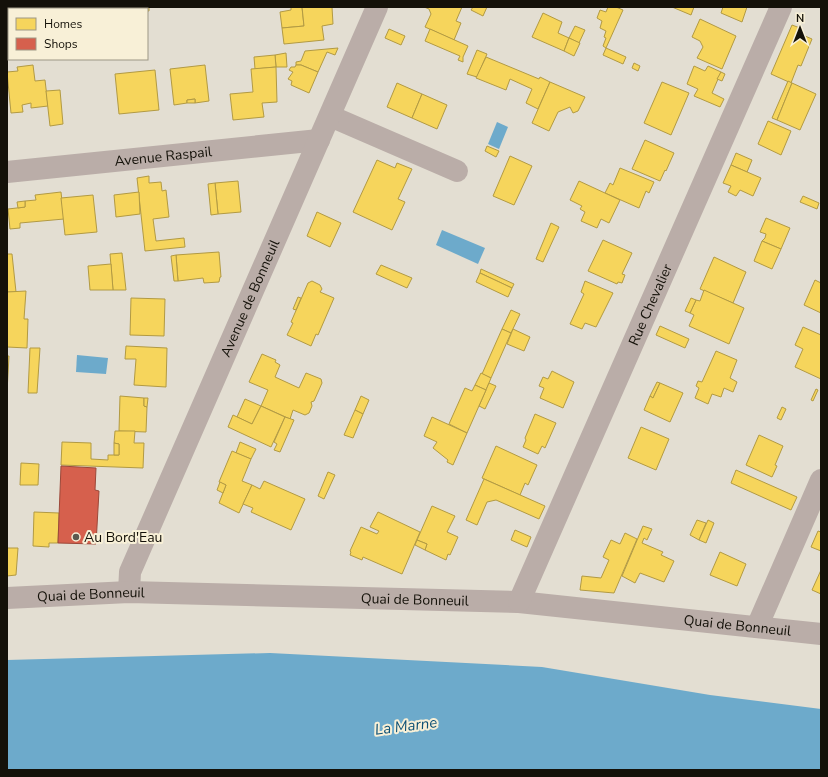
<svg xmlns="http://www.w3.org/2000/svg" width="828" height="777" viewBox="0 0 828 777" font-family="'Nunito Sans',sans-serif">
	<style>
		.water { fill: #6daacb }
		.homes { fill: #f6d55c; stroke: #b29a43 }
		.shops { fill: #d6604d; stroke: #9c4839 }
		.lines { fill: none; stroke-linecap: round; stroke-linejoin: round }
		.minor { stroke: #baada8; stroke-width: 22 }
		.poi-dot { fill: #5c594f; stroke: #f8f0d7; stroke-width: 1.5 }
		.labels { text-anchor: middle; stroke-width: 4; stroke-linejoin: round; paint-order: stroke }
		.street-label { font-size: 14px; fill: #141109; stroke: #f8f0d7 }
		.poi-label { font-size: 14px; fill: #141109; stroke: #f8f0d7; text-anchor: start }
		.water-label { font-size: 15px; font-style: italic; fill: #0d5075; stroke: #f8f0d7 }
	</style>
	<rect width="100%" height="100%" fill="#e3ded2"/>
	<g class="water">
		<polygon points="497,122 508,127 499,149 488,144"/>
		<polygon points="442,230 485,248 478,264 436,245"/>
		<polygon points="77,355 108,358 106,374 76,372"/>
		<polygon points="270,653 542,667 710,695 821,709 821,770 7,770 7,660"/>
	</g>
	<g class="homes">
		<polygon points="68,7 149,7 149,11 147,11 147,9 68,9"/>
		<polygon points="291,7 302,7 304,26 282,28 280,12 291,10"/>
		<polygon points="302,7 332,7 333,24 322,26 324,40 284,44 282,28 304,26"/>
		<polygon points="424,7 462,7 456,21 461,23 454,40 425,27 431,14 429,9"/>
		<polygon points="473,7 487,7 483,16 471,10"/>
		<polygon points="608,7 616,7 623,10 606,48 603,46 606,38 604,37 606,31 600,28 602,21 597,18 600,10 606,12"/>
		<polygon points="672,7 694,7 691,15"/>
		<polygon points="723,7 747,7 742,22 721,13"/>
		<polygon points="543,13 562,22 558,33 569,38 564,51 532,37"/>
		<polygon points="700,19 736,36 722,69 697,58 703,47 700,41 692,37"/>
		<polygon points="792,25 800,28 798,33 812,39 801,66 798,65 791,83 771,74"/>
		<polygon points="575,26 585,30 579,43 569,38"/>
		<polygon points="389,29 405,36 401,45 385,38"/>
		<polygon points="430,29 468,46 463,57 463,62 458,60 460,56 425,41"/>
		<polygon points="569,38 580,43 574,56 564,51"/>
		<polygon points="338,48 335,55 327,52 318,72 301,65 296,65 296,62 301,61 305,51"/>
		<polygon points="606,48 626,57 623,64 603,55"/>
		<polygon points="477,50 487,54 477,77 467,74"/>
		<polygon points="286,53 287,67 276,67 275,55"/>
		<polygon points="275,55 276,67 255,69 254,57"/>
		<polygon points="486,57 539,79 540,77 550,82 538,109 526,103 532,89 510,79 506,90 476,78"/>
		<polygon points="634,63 640,66 638,71 632,68"/>
		<polygon points="33,65 35,81 45,80 48,106 31,108 31,103 22,105 23,112 11,113 7,72 18,71 17,67"/>
		<polygon points="205,65 209,101 195,103 195,99 187,100 187,103 174,105 170,69"/>
		<polygon points="296,65 301,65 318,72 309,93 291,85 292,81 288,79 293,72 289,70 291,67 295,67"/>
		<polygon points="694,66 705,71 708,66 721,72 712,93 724,99 720,107 694,96 698,89 687,84"/>
		<polygon points="276,67 277,102 262,103 264,117 233,120 230,94 253,92 251,69"/>
		<polygon points="155,70 159,110 119,114 115,74"/>
		<polygon points="721,72 725,74 722,81 717,79"/>
		<polygon points="788,81 792,83 777,120 772,118"/>
		<polygon points="550,82 585,97 578,111 573,113 570,107 558,112 549,131 532,123"/>
		<polygon points="662,82 689,93 671,135 644,123"/>
		<polygon points="397,83 422,94 412,118 387,107"/>
		<polygon points="792,83 816,94 800,130 777,120"/>
		<polygon points="60,90 63,124 50,126 46,91"/>
		<polygon points="422,94 447,105 437,129 412,118"/>
		<polygon points="195,99 195,103 187,103 187,100"/>
		<polygon points="768,121 791,131 781,155 758,144"/>
		<polygon points="645,140 674,153 666,171 665,170 660,181 632,169"/>
		<polygon points="487,146 499,151 496,157 485,151"/>
		<polygon points="736,153 752,160 747,172 731,165"/>
		<polygon points="510,156 532,166 514,205 493,196"/>
		<polygon points="377,160 395,168 397,163 412,169 398,199 405,202 392,230 353,212"/>
		<polygon points="731,165 761,178 753,196 740,190 736,196 728,192 731,186 723,183"/>
		<polygon points="620,168 654,182 649,193 646,191 639,208 605,193 610,183 613,185"/>
		<polygon points="149,176 149,183 161,182 162,191 166,190 169,217 153,219 156,241 184,238 185,247 145,251 137,178"/>
		<polygon points="238,181 241,212 218,214 215,183"/>
		<polygon points="579,181 620,200 609,223 601,219 597,228 581,221 585,212 580,209 582,206 570,200"/>
		<polygon points="215,183 218,214 211,215 208,184"/>
		<polygon points="61,192 64,219 20,223 20,228 10,229 8,209 25,207 25,201 36,200 35,195"/>
		<polygon points="139,192 140,214 116,217 114,195"/>
		<polygon points="93,195 97,232 65,235 61,198"/>
		<polygon points="803,196 819,203 817,209 800,202"/>
		<polygon points="25,201 25,207 18,208 17,202"/>
		<polygon points="317,212 341,223 330,247 307,236"/>
		<polygon points="766,218 790,228 781,249 762,241 765,238 766,234 760,232"/>
		<polygon points="551,223 559,227 543,262 536,259"/>
		<polygon points="603,240 632,253 622,274 625,275 622,283 618,282 617,284 588,271"/>
		<polygon points="762,241 781,249 772,269 754,261"/>
		<polygon points="219,252 221,277 220,277 219,282 204,283 203,278 178,281 176,255"/>
		<polygon points="122,253 126,290 113,290 110,254"/>
		<polygon points="7,254 12,254 16,292 7,292"/>
		<polygon points="176,255 178,281 174,281 171,256"/>
		<polygon points="714,257 746,272 733,303 700,289"/>
		<polygon points="111,264 113,290 90,290 88,266"/>
		<polygon points="381,265 412,278 407,288 376,274"/>
		<polygon points="481,269 514,284 512,288 480,273"/>
		<polygon points="480,273 512,288 508,297 476,282"/>
		<polygon points="815,280 821,283 821,313 804,305"/>
		<polygon points="312,281 320,285 322,289 320,292 334,298 318,335 316,334 311,346 287,335 293,323 291,322 308,283"/>
		<polygon points="585,281 613,293 596,327 585,323 582,329 570,324 584,294 581,292"/>
		<polygon points="704,290 744,308 729,344 689,326 694,315 690,313 696,300 700,301"/>
		<polygon points="26,291 24,319 28,319 27,348 7,347 7,292"/>
		<polygon points="298,297 301,298 296,310 293,309"/>
		<polygon points="131,298 165,299 164,336 130,335"/>
		<polygon points="691,298 696,300 690,313 685,311"/>
		<polygon points="511,310 520,314 511,333 502,329"/>
		<polygon points="660,326 689,339 685,348 656,335"/>
		<polygon points="803,327 821,335 821,379 795,367 803,349 795,345"/>
		<polygon points="502,329 511,333 491,378 482,374"/>
		<polygon points="513,329 530,337 524,351 507,344"/>
		<polygon points="126,346 167,348 166,387 134,385 136,359 125,359"/>
		<polygon points="30,348 40,348 37,393 28,393"/>
		<polygon points="716,351 737,360 730,378 737,382 733,392 724,388 721,397 712,394 708,404 695,398 699,388 696,386 698,381 702,382"/>
		<polygon points="262,354 276,360 275,362 280,365 275,377 299,388 306,373 321,379 322,383 314,401 311,402 312,406 309,413 305,415 293,410 290,419 261,406 268,390 249,382"/>
		<polygon points="7,356 9,356 7,392"/>
		<polygon points="552,371 574,382 563,408 540,398 544,388 539,386 543,377 548,379"/>
		<polygon points="481,373 491,378 486,390 475,385"/>
		<polygon points="657,382 660,383 653,398 650,396"/>
		<polygon points="489,383 496,386 485,409 479,406"/>
		<polygon points="660,383 683,393 670,422 644,410 650,396 653,398"/>
		<polygon points="475,385 486,390 467,433 449,424 465,388 472,391"/>
		<polygon points="816,389 818,390 813,401 811,400"/>
		<polygon points="120,396 144,398 144,406 147,407 146,432 119,431"/>
		<polygon points="361,396 369,400 363,414 355,410"/>
		<polygon points="144,398 148,398 147,407 144,406"/>
		<polygon points="245,399 261,406 252,424 237,417"/>
		<polygon points="261,406 285,417 271,447 228,427 233,415 252,424"/>
		<polygon points="782,407 786,409 781,420 777,418"/>
		<polygon points="355,410 363,414 353,438 344,435"/>
		<polygon points="535,414 556,423 545,448 542,446 538,454 523,447 526,440 525,438"/>
		<polygon points="285,417 294,420 280,452 274,450 277,444 274,442"/>
		<polygon points="432,417 467,433 453,465 447,462 448,460 433,448 437,442 424,436"/>
		<polygon points="641,427 669,439 656,470 628,458"/>
		<polygon points="115,431 135,431 134,443 144,443 143,468 61,465 62,442 91,443 91,459 108,460 108,455 119,455 119,444 114,443"/>
		<polygon points="759,435 783,446 775,465 777,466 772,477 746,465"/>
		<polygon points="240,442 256,449 251,459 236,453"/>
		<polygon points="114,443 119,444 119,455 114,455"/>
		<polygon points="496,446 537,465 528,485 525,483 520,495 482,478"/>
		<polygon points="232,451 251,459 242,481 252,485 239,513 219,503 226,485 219,482"/>
		<polygon points="21,463 39,464 38,485 20,485"/>
		<polygon points="736,470 797,497 791,510 731,483"/>
		<polygon points="328,472 335,475 324,499 318,496"/>
		<polygon points="484,479 545,506 539,519 496,500 487,502 477,525 466,520"/>
		<polygon points="264,481 305,499 291,530 251,512 253,508 243,504 252,485 260,489"/>
		<polygon points="220,482 226,485 223,493 217,490"/>
		<polygon points="432,506 455,516 447,532 458,537 450,555 448,554 446,560 425,550 427,544 417,540"/>
		<polygon points="34,512 59,513 58,543 49,543 49,547 33,546"/>
		<polygon points="378,512 420,532 402,574 363,557 362,560 350,555 351,552 350,551 361,527 377,534 379,531 370,527"/>
		<polygon points="697,520 706,523 699,540 690,535"/>
		<polygon points="708,520 714,523 706,543 699,540"/>
		<polygon points="643,526 652,529 647,540 644,538 642,543 663,552 661,555 674,561 664,582 640,573 635,583 622,576"/>
		<polygon points="515,530 531,537 527,547 511,540"/>
		<polygon points="818,531 821,532 821,551 811,547"/>
		<polygon points="625,533 637,539 614,593 580,590 582,576 601,578 609,560 603,557 611,540 620,544"/>
		<polygon points="417,540 427,544 425,550 415,545"/>
		<polygon points="7,548 18,548 16,575 7,576"/>
		<polygon points="720,552 746,564 737,586 710,575"/>
		<polygon points="821,570 821,594 812,590"/>
	</g>
	<polygon class="shops" points="61,466 96,468 95,490 99,491 96,544 58,543"/>
	<g class="lines">
		<g class="minor">
			<polyline points="330,116 457,171"/>
			<path id="s1" d="M7,172l312,-32"/>
			<path id="s2" d="M129,592l1,-20 247,-565"/>
			<path id="s3" d="M7,598l122,-6 390,10 302,32"/>
			<path id="s4" d="M519,602l262,-595"/>
			<polyline points="757,627 821,480"/>
		</g>
	</g>
	<circle class="poi-dot" cx="76" cy="537" r="4"/>
	<g class="labels">
		<g class="street-label">
			<text dy="5" stroke="none"><textPath href="#s1" startOffset="157">Avenue Raspail</textPath></text>
			<text dy="5" stroke="none"><textPath href="#s2" startOffset="319">Avenue de Bonneuil</textPath></text>
			<text dy="5" stroke="none"><textPath href="#s4" startOffset="325">Rue Chevalier</textPath></text>
			<text dy="5" stroke="none"><textPath href="#s3" startOffset="84">Quai de Bonneuil</textPath></text>
			<text dy="5" stroke="none"><textPath href="#s3" startOffset="408">Quai de Bonneuil</textPath></text>
			<text dy="5" stroke="none"><textPath href="#s3" startOffset="732">Quai de Bonneuil</textPath></text>
		</g>
		<g class="poi-label">
			<text x="84" y="542">Au Bord'Eau</text>
		</g>
		<g class="water-label">
			<text transform="translate(406 726) rotate(-7)" y="5">La Marne</text>
		</g>
	</g>
	<rect width="828" height="777" fill="none" stroke="#141109" stroke-width="16"/>
	<rect x="8" y="8" width="140" height="52" fill="#f8f0d7" stroke="#9d9785"/>
	<rect x="16" y="18" width="20" height="12" fill="#f6d55c" stroke="#9d9785"/>
	<text x="44" y="28" font-size="12" fill="#141109">Homes</text>
	<rect x="16" y="38" width="20" height="12" fill="#d6604d" stroke="#9d9785"/>
	<text x="44" y="48" font-size="12" fill="#141109">Shops</text>
	<g transform="translate(800 28)" stroke="#f8f0d7" stroke-width="3" paint-order="stroke">
	<path d="M0-3L7 15L0 10L-7 15Z" fill="#141109"/>
	<text y="-6" font-size="11" font-weight="bold" text-anchor="middle" fill="#141109">N</text>
	</g>
</svg>
